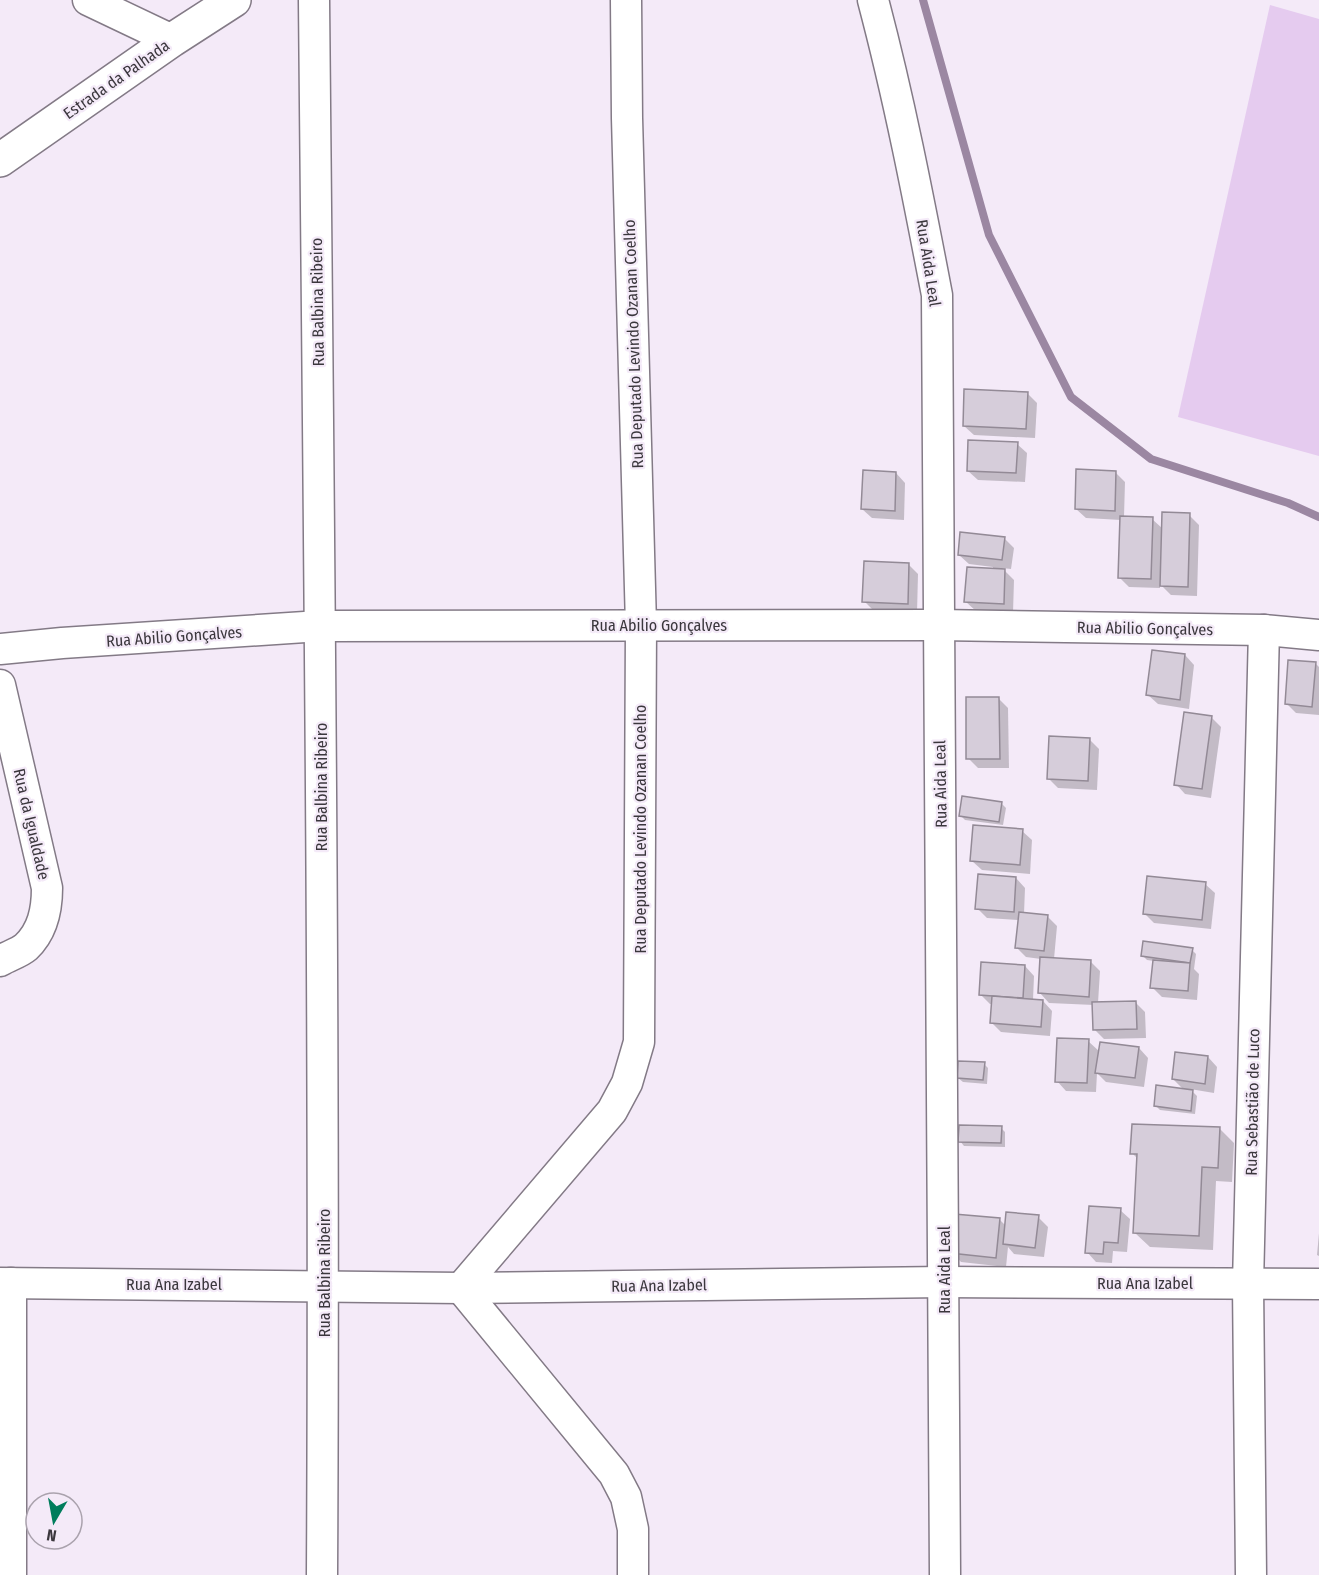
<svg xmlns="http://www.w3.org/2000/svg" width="1319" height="1575" viewBox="0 0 1319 1575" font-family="'Fira Sans Condensed',sans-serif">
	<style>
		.green { fill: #e5cbef }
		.shadow { fill: #0003 }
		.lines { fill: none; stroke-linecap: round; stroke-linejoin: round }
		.stream { stroke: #9b87a2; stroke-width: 8 }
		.building { fill: #d6cdda; stroke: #938a96; stroke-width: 1.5 }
		.minor-casing { stroke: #837a86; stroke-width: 33 }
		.major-casing { stroke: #837a86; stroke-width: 36 }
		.minor { stroke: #fff; stroke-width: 30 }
		.major { stroke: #fff; stroke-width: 33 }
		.labels { text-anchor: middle; stroke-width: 4.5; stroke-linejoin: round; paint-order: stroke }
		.street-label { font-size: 16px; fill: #3b373d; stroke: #f4eaf8 }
	</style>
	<rect width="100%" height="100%" fill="#f4eaf8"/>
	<polygon class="green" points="1270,5 1319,19 1319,456 1178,417"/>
	<g class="shadow">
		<polygon points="1027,393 1037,403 1035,438 974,435 964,426"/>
		<polygon points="1017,444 1027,453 1025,482 978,480 968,471"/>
		<polygon points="1115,472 1125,482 1124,517 1152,519 1163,529 1189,515 1199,525 1197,596 1171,595 1160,584 1160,588 1129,587 1119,577 1121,520 1086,518 1076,509"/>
		<polygon points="896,473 905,483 904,520 872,518 862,509"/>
		<polygon points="1004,538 1014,548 1011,569 1002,568 1014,580 1013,613 976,611 966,602 993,570 993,567 969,564 959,555"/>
		<polygon points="908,564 918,574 917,613 874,611 864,601"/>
		<polygon points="1185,655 1194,665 1189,709 1158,704 1148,695"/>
		<polygon points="1315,663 1319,667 1319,715 1296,713 1287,704"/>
		<polygon points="998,698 1008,708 1009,768 978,768 968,758"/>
		<polygon points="1211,717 1221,727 1211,798 1185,794 1176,784"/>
		<polygon points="1089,739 1099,749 1097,790 1058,788 1048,778"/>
		<polygon points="1001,803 1006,808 1003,825 965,820 961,816"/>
		<polygon points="1022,831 1032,840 1030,874 982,870 972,861"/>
		<polygon points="1016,878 1025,888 1024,914 1047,916 1057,926 1054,959 1090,961 1100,971 1098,1003 1136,1003 1145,1012 1146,1038 1104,1039 1094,1029 1094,1005 1049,1003 1040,993 1041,959 1026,957 1017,948 1019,920 987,918 977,908"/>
		<polygon points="1205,884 1215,893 1211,929 1154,923 1145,914"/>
		<polygon points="1192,950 1196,954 1194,969 1199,974 1197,1000 1162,997 1152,987 1154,961 1147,960 1143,956"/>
		<polygon points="1025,966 1034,976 1033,1000 1043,1001 1052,1011 1050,1036 1001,1032 991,1022 993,1004 990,1004 980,994"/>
		<polygon points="1088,1041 1100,1052 1139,1048 1148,1058 1144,1087 1106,1082 1097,1073 1096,1092 1066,1091 1057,1081"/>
		<polygon points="1208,1057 1217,1067 1214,1093 1190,1089 1197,1096 1195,1114 1160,1110 1155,1105 1185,1091 1173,1079"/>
		<polygon points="984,1064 988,1068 987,1084 963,1082 958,1078"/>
		<polygon points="1001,1128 1005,1132 1005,1147 964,1146 960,1141"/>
		<polygon points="1219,1128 1234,1143 1232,1182 1216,1181 1213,1250 1150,1247 1135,1233 1138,1159 1132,1153"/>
		<polygon points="1120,1210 1130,1219 1127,1252 1113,1251 1112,1263 1096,1262 1087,1252"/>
		<polygon points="1038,1217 1048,1227 1044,1257 1014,1254 1008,1247 1006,1267 961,1262 952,1252 1000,1220 1006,1226"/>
		<polygon points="1319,1233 1319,1256 1317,1255"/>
	</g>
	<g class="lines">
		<polyline class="stream" points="923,0 989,235 1071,397 1151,459 1288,503 1319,517"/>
	</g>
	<g class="building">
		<polygon points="964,389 1028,392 1026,429 963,426"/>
		<polygon points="968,440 1018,442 1016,473 967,471"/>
		<polygon points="1076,469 1116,471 1115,511 1075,509"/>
		<polygon points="863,470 896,472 895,511 861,509"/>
		<polygon points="1162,512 1190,513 1188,587 1160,586"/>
		<polygon points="1120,516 1153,517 1151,579 1118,578"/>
		<polygon points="960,532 1005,537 1002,560 958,555"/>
		<polygon points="864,561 909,563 908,604 862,602"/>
		<polygon points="967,567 1005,569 1004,604 964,602"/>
		<polygon points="1152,650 1185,654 1180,700 1146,695"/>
		<polygon points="1288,660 1316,662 1312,707 1285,704"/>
		<polygon points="966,697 999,697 1000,759 966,759"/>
		<polygon points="1184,712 1212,716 1202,789 1174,785"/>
		<polygon points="1049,736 1090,738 1088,781 1047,779"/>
		<polygon points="962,796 1002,802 999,822 959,816"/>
		<polygon points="973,825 1023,829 1020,865 970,861"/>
		<polygon points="978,874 1016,877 1014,912 975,909"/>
		<polygon points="1147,876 1206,882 1202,920 1143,914"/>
		<polygon points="1019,912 1048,915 1044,951 1015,948"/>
		<polygon points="1143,941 1193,948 1190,963 1141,956"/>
		<polygon points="1040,957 1091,960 1089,997 1038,993"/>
		<polygon points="1153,960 1190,963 1188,991 1150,988"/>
		<polygon points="981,962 1025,965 1023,998 979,995"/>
		<polygon points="992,996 1043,1000 1041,1027 990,1023"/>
		<polygon points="1136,1001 1137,1029 1093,1030 1092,1002"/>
		<polygon points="1057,1038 1089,1039 1087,1083 1055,1082"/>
		<polygon points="1100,1042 1139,1047 1135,1078 1095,1073"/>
		<polygon points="1175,1052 1208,1056 1205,1084 1172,1079"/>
		<polygon points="958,1061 985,1062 983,1080 957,1078"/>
		<polygon points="1156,1085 1193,1090 1191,1111 1154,1106"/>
		<polygon points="1132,1124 1220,1127 1218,1168 1202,1167 1199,1236 1133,1233 1137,1154 1130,1154"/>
		<polygon points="959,1125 1002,1126 1001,1143 958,1142"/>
		<polygon points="1089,1206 1121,1208 1118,1243 1104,1242 1103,1254 1085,1253"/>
		<polygon points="1006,1212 1039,1215 1035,1248 1003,1244"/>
		<polygon points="954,1214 1000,1218 996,1258 950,1253"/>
	</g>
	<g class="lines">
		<g class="minor-casing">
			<g id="minor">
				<polyline points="88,0 172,40"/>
				<path d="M314,0c5,525 11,1050 8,1575"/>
				<polyline points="626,0 627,118 641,625 639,1042 627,1083 612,1111 461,1288 614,1474 626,1497 633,1529 633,1575"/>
				<path d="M873,0c26,98 45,196 64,295l8,1280"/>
				<polyline points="0,649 62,643 320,626 938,625 1264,630 1319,635"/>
				<path d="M0,685l47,203c0,22 -4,43 -21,59 -7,6 -18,9 -26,14"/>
				<polyline points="0,1283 461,1288 944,1282 1319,1284"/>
				<polyline points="11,1283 11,1575"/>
				<polyline points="1251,1575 1248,1284 1264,630"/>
			</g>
		</g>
		<g class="major-casing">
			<polyline id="major" points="0,160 172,40 234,0"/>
		</g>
		<use href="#minor" class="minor"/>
		<use href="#major" class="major"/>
	</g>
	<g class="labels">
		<g class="street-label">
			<text transform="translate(116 79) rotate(-35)" y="6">Estrada da Palhada</text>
			<text transform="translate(929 263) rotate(81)" y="6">Rua Aida Leal</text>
			<text transform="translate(317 302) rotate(-91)" y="6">Rua Balbina Ribeiro</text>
			<text transform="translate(633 344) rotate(-92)" y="6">Rua Deputado Levindo Ozanan Coelho</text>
			<text x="659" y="631">Rua Abilio Gonçalves</text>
			<text transform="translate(1145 628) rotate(1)" y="6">Rua Abilio Gonçalves</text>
			<text transform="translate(174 636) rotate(-4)" y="6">Rua Abilio Gonçalves</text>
			<text transform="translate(940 784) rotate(-91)" y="6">Rua Aida Leal</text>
			<text transform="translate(321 787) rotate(-90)" y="6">Rua Balbina Ribeiro</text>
			<text transform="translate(32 824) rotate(77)" y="6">Rua da Igualdade</text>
			<text transform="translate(640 829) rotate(-90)" y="6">Rua Deputado Levindo Ozanan Coelho</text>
			<text transform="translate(1252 1102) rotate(-89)" y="6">Rua Sebastião de Luco</text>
			<text transform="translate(944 1270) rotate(-90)" y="6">Rua Aida Leal</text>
			<text transform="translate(324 1273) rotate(-90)" y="6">Rua Balbina Ribeiro</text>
			<text x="1145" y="1289">Rua Ana Izabel</text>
			<text x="174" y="1290">Rua Ana Izabel</text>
			<text transform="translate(659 1285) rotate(-1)" y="6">Rua Ana Izabel</text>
		</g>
	</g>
	<g transform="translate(54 1521) rotate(190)"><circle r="28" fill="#f4eaf8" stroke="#aaa2ad" stroke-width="1.5"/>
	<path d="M0-4.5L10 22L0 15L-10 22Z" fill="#007d5c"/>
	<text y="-9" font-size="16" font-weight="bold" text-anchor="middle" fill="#3b373d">N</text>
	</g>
</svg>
